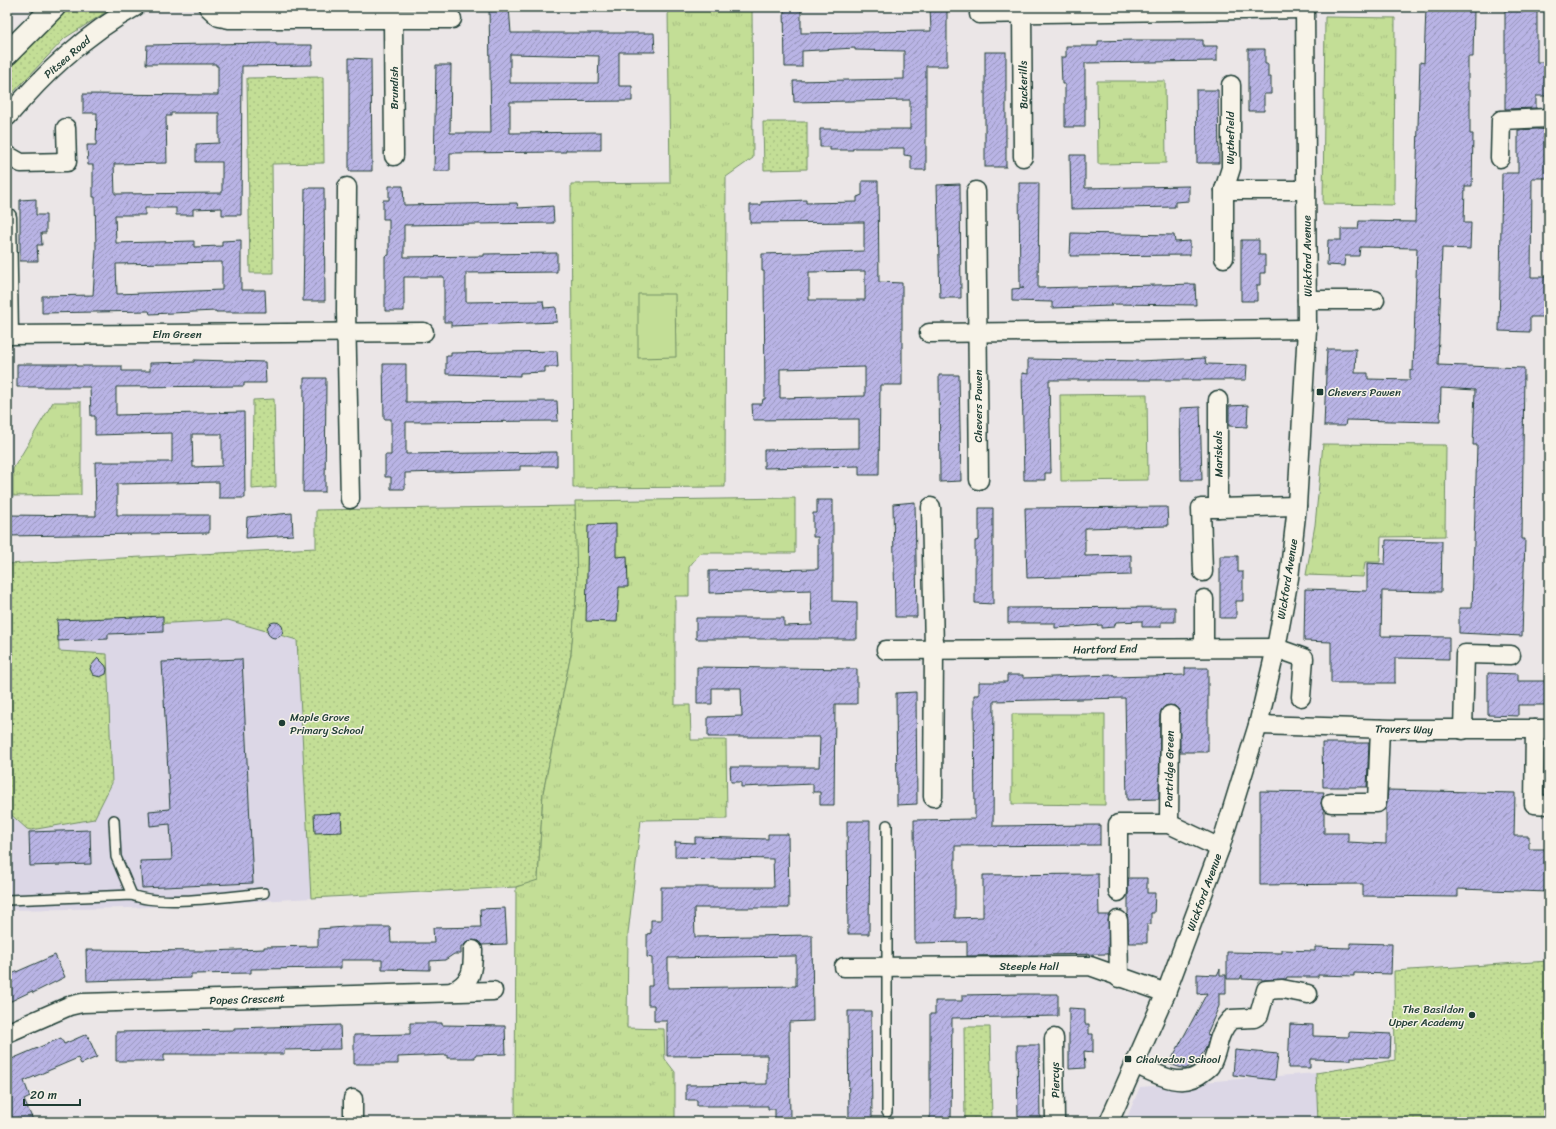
<svg xmlns="http://www.w3.org/2000/svg" width="1556" height="1129" viewBox="0 0 1556 1129" font-family="Sriracha,sans-serif">
	<style>
		.built { fill: #dcd7e6 }
		.grass { fill: url(#grass-dots); stroke: #718e65 }
		.park { fill: url(#park-tufts); stroke: #718e65 }
		.garden { fill: #c3de96; stroke: #718e65 }
		.building { fill: url(#building-hatch); stroke: #1f3d34; fill-rule: evenodd }
		.lines { fill: none; stroke-linecap: round; stroke-linejoin: round }
		.lane-casing { stroke: #1f3d34; stroke-width: 12 }
		.street-casing { stroke: #1f3d34; stroke-width: 21 }
		.primary-casing { stroke: #1f3d34; stroke-width: 25 }
		.lane { stroke: #f7f3e8; stroke-width: 9 }
		.street { stroke: #f7f3e8; stroke-width: 18 }
		.primary { stroke: #f7f3e8; stroke-width: 22 }
		.poi-dot { fill: #1f3d34; stroke: #f7f3e8; stroke-width: 1.5 }
		.labels { text-anchor: middle; stroke-width: 3; stroke-linejoin: round; paint-order: stroke }
		.street-label { font-size: 11px; fill: #1f3d34; stroke: #f7f3e8 }
		.poi-label { font-size: 11px; fill: #1f3d34; stroke: #f7f3e8; text-anchor: start }
	</style>
	<defs>
		<pattern id="grass-dots" width="8" height="8" patternUnits="userSpaceOnUse"><rect width="8" height="8" fill="#c3de96"/><path d="M2 2h.1M6 6h.1" fill="none" stroke="#a7bf82" stroke-width="1.8" stroke-linecap="round"/></pattern>
		<pattern id="park-tufts" width="24" height="20" patternUnits="userSpaceOnUse"><rect width="24" height="20" fill="#c3de96"/><path d="M3 7l-1-3M5 7V3M7 7l1-3M15 17l-1-3M17 17v-4M19 17l1-3" fill="none" stroke="#a7bf82"/></pattern>
		<pattern id="building-hatch" width="6" height="6" patternUnits="userSpaceOnUse"><rect width="6" height="6" fill="#b9b4e5"/><path d="M-1 1l2-2M0 6l6-6M5 7l2-2" fill="none" stroke="#9694ba"/></pattern>
	</defs>
	<rect width="100%" height="100%" fill="#ebe6e7"/>
	<filter id="ink" filterUnits="userSpaceOnUse"><feTurbulence type="fractalNoise" baseFrequency=".025" numOctaves="2"/><feDisplacementMap in="SourceGraphic" scale="8" xChannelSelector="R" yChannelSelector="G"/><feConvolveMatrix kernelMatrix="1 2 1 2 8 2 1 2 1" color-interpolation-filters="sRGB"/></filter>
	<g filter="url(#ink)">
		<g class="built">
			<polygon points="7,564 571,654 543,793 538,881 516,887 129,908 7,910"/>
			<polygon points="1549,961 1549,1122 1125,1122 1140,1087 1316,1073 1395,1060 1394,971"/>
		</g>
		<g class="grass">
			<polygon points="114,7 65,38 7,99 7,65 66,8"/>
			<polygon points="323,77 324,163 272,164 273,273 250,273 247,78"/>
			<polygon points="763,122 807,122 807,169 764,170"/>
			<polygon points="274,399 276,487 252,489 253,400"/>
			<polygon points="576,506 577,588 571,654 543,793 538,881 516,887 311,898 297,640 228,620 114,626 58,621 59,651 107,654 112,783 94,819 31,830 27,829 7,811 7,564 316,548 316,510"/>
			<polygon points="1549,961 1549,1122 1318,1122 1316,1073 1395,1060 1394,971"/>
			<polygon points="964,1027 990,1027 992,1120 965,1121"/>
		</g>
		<g class="park">
			<polygon points="668,7 752,7 753,158 726,177 725,487 573,488 571,184 670,183"/>
			<polygon points="1325,17 1395,18 1394,205 1323,204"/>
			<polygon points="1097,81 1165,81 1166,163 1098,164"/>
			<polygon points="1147,394 1148,480 1061,481 1060,395"/>
			<polygon points="53,402 81,402 81,495 13,496 13,469"/>
			<polygon points="1323,444 1446,445 1445,536 1381,537 1380,562 1365,562 1363,577 1306,575 1315,525"/>
			<polygon points="795,498 795,553 700,553 689,567 689,596 675,596 675,705 690,705 691,740 726,740 727,819 641,820 628,934 627,1028 664,1029 665,1059 675,1072 675,1122 515,1122 516,887 538,880 543,793 571,654 577,588 575,501"/>
			<polygon points="1012,714 1105,714 1105,805 1012,804"/>
		</g>
		<polygon class="garden" points="638,294 675,294 676,357 638,358"/>
		<g class="building">
			<path d="M489,7h20l2,26h143l1,19h-36v34h13v15l-122,1v31l91,-1v18h-35v2l-116,1v18h-16l2,-106h15l-1,68h41zM510,54l89,2 -1,27h-88z"/>
			<polygon points="784,7 801,7 801,33 931,31 930,7 947,7 947,66 926,66 926,170 911,170 911,156 904,155 904,148 853,148 853,150 830,150 830,147 820,147 820,129 910,129 910,100 794,102 793,81 904,79 904,51 855,50 855,48 802,51 802,67 785,67"/>
			<polygon points="1426,7 1468,7 1468,9 1474,10 1473,57 1468,57 1468,90 1470,90 1470,134 1473,134 1472,186 1465,186 1464,223 1471,223 1470,249 1442,248 1438,365 1524,368 1522,539 1525,539 1522,636 1459,633 1459,608 1472,608 1477,445 1473,445 1475,390 1441,388 1440,422 1346,420 1345,426 1324,426 1327,349 1356,349 1355,373 1368,373 1368,379 1410,380 1410,370 1413,371 1417,248 1360,247 1359,256 1345,256 1344,266 1327,265 1328,240 1341,240 1341,229 1358,229 1359,221 1415,222 1420,62 1424,63"/>
			<polygon points="1505,7 1537,7 1537,62 1549,62 1549,96 1536,96 1536,108 1505,109"/>
			<polygon points="1134,40 1203,40 1203,46 1217,46 1217,61 1085,63 1085,127 1065,127 1065,84 1062,84 1061,57 1066,57 1066,46 1098,46 1098,41"/>
			<path d="M276,43v2h36v20l-70,1 -1,149h-19v-7l-29,1v6h-17v-7h-31v7h-30l1,28 78,-2v6l28,-1v-5l19,-1v50h24l1,22h-50v-1l-66,3 -1,-3 -107,2v-17l51,-1 3,-46 -1,-52h-2v-32h-5l-1,-20h9l1,-32h-14v-19l135,1v-29h-2v-2h-70l1,-19zM171,113h48v30l-23,1v18h26v31l-107,1 -1,-30 53,-1 -1,-47h5zM222,262v28l-105,4 -1,-30z"/>
			<polygon points="1248,49 1265,49 1265,64 1268,64 1268,77 1271,77 1271,94 1264,94 1264,111 1248,111"/>
			<rect x="985" y="52" width="21" height="115"/>
			<polygon points="349,58 371,59 372,171 349,171"/>
			<polygon points="1196,90 1218,90 1219,163 1197,163"/>
			<polygon points="1536,129 1549,130 1549,178 1532,178 1531,277 1549,277 1549,317 1530,317 1530,332 1499,331 1502,173 1518,173 1518,130"/>
			<polygon points="1070,155 1085,155 1085,188 1189,186 1189,201 1175,202 1175,207 1071,209"/>
			<path d="M862,181h16l1,101 23,1v102h-22l-1,90h-20v-9l-95,2v-18l95,-2v-29l-106,1 -1,-16h10l1,-5h2l-1,-128h-2v-17l102,-3v-29l-114,1v-18h11v-3l24,-1 21,-1v3l51,-1v-5l5,-2zM865,271v29h-56v-28zM865,367v29l-85,2v-29z"/>
			<polygon points="1019,183 1039,183 1038,288 1195,284 1196,305 1111,304 1112,306 1052,308 1052,302 1012,301 1012,289 1024,288 1020,288"/>
			<polygon points="960,184 961,298 940,298 937,185"/>
			<polygon points="389,186 403,186 404,205 517,203 518,208 553,206 554,223 404,225 404,257 484,256 484,254 557,253 557,272 466,273 466,302 543,301 544,308 556,307 557,322 451,326 451,322 444,322 444,277 404,277 404,311 385,311 385,256 389,255 389,219 383,219 383,200 389,200"/>
			<polygon points="305,188 324,188 325,301 303,301"/>
			<polygon points="36,199 36,215 46,215 46,233 41,233 42,245 37,245 38,261 20,261 20,200"/>
			<polygon points="1071,233 1174,235 1175,242 1190,241 1190,255 1070,256"/>
			<polygon points="1241,240 1259,240 1259,255 1265,255 1265,273 1260,273 1260,285 1257,285 1257,301 1241,301"/>
			<polygon points="557,351 558,367 545,367 545,372 520,373 520,376 446,374 446,356 451,356 451,353"/>
			<polygon points="1205,358 1206,364 1247,365 1246,380 1049,380 1051,473 1045,473 1045,480 1024,480 1022,373 1028,374 1028,359 1139,361"/>
			<path d="M194,360l71,2 1,21h-22v3l-128,1v28l128,-3 1,86h-26v-16l-102,2v31h92v18l-202,3v-21l89,1 -1,-54h77v-29l-77,2v-19h-4l-1,-29h-73v-23h59v2h46v5h28v-8l44,-1zM192,434h30v32l-29,1z"/>
			<polygon points="383,364 406,364 406,402 557,401 558,421 406,422 406,454 557,452 557,466 520,466 520,470 405,473 405,489 391,489 391,477 385,477 385,455 391,455 391,419 384,419"/>
			<polygon points="939,375 959,375 961,481 940,482"/>
			<polygon points="304,378 326,378 325,492 303,492"/>
			<polygon points="1248,405 1247,427 1229,426 1229,406"/>
			<polygon points="1200,407 1202,480 1181,480 1180,408"/>
			<polygon points="817,500 833,500 833,601 857,602 857,639 696,639 696,618 784,618 784,626 812,625 811,590 709,593 709,571 818,569 818,537 813,537 813,513 817,513"/>
			<polygon points="915,502 917,617 895,617 893,504"/>
			<polygon points="1167,507 1168,526 1085,528 1085,556 1131,555 1131,575 1027,578 1025,508"/>
			<polygon points="979,508 993,508 993,604 975,603 975,541 979,540"/>
			<polygon points="292,513 293,535 246,538 247,517"/>
			<polygon points="616,524 616,557 627,556 628,587 619,587 617,622 586,621 588,525"/>
			<polygon points="1386,540 1442,541 1441,592 1382,591 1381,636 1449,637 1449,659 1395,658 1395,683 1331,683 1331,642 1304,641 1305,589 1367,591 1367,563 1385,564"/>
			<polygon points="1220,556 1238,556 1238,572 1243,572 1243,601 1236,601 1236,618 1220,618"/>
			<polygon points="1175,607 1175,622 1161,622 1161,627 1142,627 1142,621 1116,622 1114,627 1102,628 1102,625 1055,628 1055,623 1008,623 1008,608"/>
			<polygon points="163,616 163,632 108,634 108,639 58,641 57,620"/>
			<circle cx="275" cy="630" r="8"/>
			<polygon points="98,658 105,665 107,669 106,674 100,677 93,675 90,669 91,666"/>
			<polygon points="242,659 253,883 142,888 140,861 172,860 170,824 150,826 149,811 170,809 162,662"/>
			<polygon points="697,667 857,669 857,704 835,704 834,805 820,805 820,792 813,792 813,784 741,787 741,782 731,782 730,767 819,767 820,737 708,737 708,717 742,716 741,688 712,688 712,704 697,704"/>
			<polygon points="1185,668 1208,668 1208,752 1180,752 1179,710 1175,706 1165,706 1160,715 1159,799 1127,800 1125,698 994,701 993,826 1100,825 1100,845 955,846 955,918 983,917 983,875 1098,874 1099,915 1109,915 1108,954 967,956 967,942 915,943 914,820 975,819 974,695 979,695 979,682 1007,682 1007,675 1023,675 1023,678 1114,675 1114,677 1185,675"/>
			<polygon points="1488,673 1518,674 1518,681 1549,681 1549,705 1518,705 1518,716 1488,715"/>
			<polygon points="916,692 917,804 897,805 896,693"/>
			<polygon points="1322,743 1369,743 1367,787 1323,787"/>
			<polygon points="1388,790 1515,793 1514,836 1529,836 1529,849 1549,849 1549,892 1458,889 1458,897 1363,896 1363,884 1260,885 1260,791 1324,792 1321,803 1324,810 1324,833 1348,833 1348,842 1386,844 1386,809"/>
			<polygon points="341,813 342,832 315,833 314,814"/>
			<polygon points="847,821 870,821 869,934 848,934"/>
			<polygon points="90,830 91,864 30,866 29,832"/>
			<path d="M768,834h20l1,74h-95l1,29 117,-2 1,86 -24,1 1,100h-15v-13h-7v-3h-71v-6h-11v-15l81,-1v-29l-100,1v-35h-13v-16h-6v-19h4v-28l-5,-1v-23l4,-1v-13h10v-33h113l-1,-28 -98,-2v-15l20,1v-6l73,2zM796,956v30l-128,2v-30z"/>
			<polygon points="1128,878 1147,878 1147,893 1155,893 1154,913 1151,913 1151,924 1147,924 1147,943 1129,943 1127,915 1128,914"/>
			<polygon points="505,908 507,944 482,945 478,941 468,941 463,946 461,946 461,954 454,954 445,960 430,961 430,970 382,969 382,960 341,960 341,968 251,969 251,973 191,974 191,978 87,981 86,950 210,951 264,949 264,947 318,946 318,929 346,927 390,927 391,943 434,943 433,928 481,927 480,909"/>
			<polygon points="1350,943 1392,944 1391,974 1354,973 1354,976 1318,975 1318,977 1287,977 1286,979 1264,980 1242,979 1242,975 1240,979 1227,979 1227,952 1282,953 1282,950 1315,951 1315,947 1350,948"/>
			<polygon points="55,955 65,977 33,993 32,991 7,1003 7,976"/>
			<polygon points="1220,969 1220,975 1226,975 1226,993 1219,993 1219,1006 1207,1034 1210,1035 1207,1046 1198,1062 1185,1069 1169,1064 1207,993 1197,994 1197,974 1217,975"/>
			<polygon points="1023,994 1058,994 1058,1016 952,1018 951,1122 930,1122 930,1014 935,1014 935,1001 962,1001 962,995"/>
			<polygon points="1069,1008 1085,1009 1085,1024 1089,1024 1089,1034 1093,1034 1093,1052 1084,1051 1085,1068 1069,1069"/>
			<polygon points="848,1011 871,1011 872,1122 849,1122"/>
			<polygon points="410,1023 442,1023 442,1025 505,1026 506,1054 475,1055 475,1058 447,1058 447,1055 398,1057 398,1064 354,1064 354,1035 410,1034"/>
			<polygon points="1290,1024 1313,1025 1313,1036 1349,1037 1349,1032 1391,1034 1390,1058 1351,1057 1351,1060 1310,1059 1310,1068 1288,1068"/>
			<polygon points="340,1025 341,1049 284,1050 284,1054 164,1054 164,1061 116,1061 116,1032 234,1030 234,1028"/>
			<polygon points="87,1034 97,1057 81,1064 78,1058 24,1081 30,1097 24,1100 34,1122 7,1122 7,1061 61,1038 64,1044"/>
			<polygon points="1017,1045 1039,1045 1040,1119 1018,1119"/>
			<polygon points="1235,1050 1278,1054 1275,1080 1233,1075"/>
		</g>
		<g class="lines">
			<g class="lane-casing">
				<g id="lane">
					<polyline points="114,820 116,857 132,895"/>
					<path d="M7,900l125,-5c28,12 99,1 132,-2"/>
					<polyline points="887,1112 887,825"/>
				</g>
			</g>
			<g class="street-casing">
				<g id="street">
					<polyline points="208,7 219,17 229,19 452,19"/>
					<polyline points="1022,7 1023,157"/>
					<polyline points="979,14 1305,9"/>
					<polyline points="393,20 394,156"/>
					<path d="M7,117c37,-43 78,-83 128,-110"/>
					<polyline points="7,155 21,163 67,162 66,128"/>
					<polyline points="1500,158 1501,120 1549,118"/>
					<polyline points="347,187 346,311 350,499"/>
					<polyline points="1224,190 1306,190"/>
					<polyline points="976,191 979,480"/>
					<polyline points="7,217 9,335"/>
					<polyline points="1224,258 1224,190 1231,168 1231,85"/>
					<polyline points="1307,300 1375,300"/>
					<polyline points="929,333 1307,329"/>
					<polyline points="7,335 424,332"/>
					<polyline points="931,507 934,649 933,797"/>
					<polyline points="1218,508 1297,506"/>
					<polyline points="1203,572 1201,508 1218,508 1218,400"/>
					<polyline points="1204,599 1204,647"/>
					<polyline points="886,650 1276,648 1304,658 1301,697"/>
					<polyline points="1258,725 1391,729 1549,729"/>
					<polyline points="1535,729 1534,804 1549,805"/>
					<polyline points="1463,730 1465,654 1511,655"/>
					<polyline points="1331,803 1377,803 1380,729"/>
					<polyline points="1169,824 1170,715"/>
					<polyline points="1118,892 1118,824 1169,824 1220,848"/>
					<polyline points="1118,920 1119,978"/>
					<polyline points="844,967 1090,966 1166,993"/>
					<path d="M452,992c20,-11 21,-20 21,-42"/>
					<polyline points="7,1033 69,1006 82,1003 493,991"/>
					<polyline points="1054,1038 1055,1122"/>
					<path d="M1135,1064c21,10 47,26 68,8 2,-2 6,-4 7,-6 10,-17 5,-30 21,-47l23,-1 5,-3 7,-25 16,-1 26,5"/>
					<polyline points="353,1099 353,1122"/>
					<polyline points="1109,1122 1166,993 1220,848 1258,725 1276,648 1289,578 1297,506 1307,329 1305,7"/>
				</g>
			</g>
			<g class="primary-casing">
				<polyline id="primary" points="7,54 54,7"/>
			</g>
			<use href="#lane" class="lane"/>
			<use href="#street" class="street"/>
			<use href="#primary" class="primary"/>
		</g>
	</g>
	<g class="poi-dot">
		<rect x="1316" y="388" width="8" height="8" rx="2"/>
		<circle cx="282" cy="723" r="4"/>
		<circle cx="1472" cy="1015" r="4"/>
		<rect x="1124" y="1055" width="8" height="8" rx="2"/>
	</g>
	<g class="labels">
		<g class="street-label">
			<text transform="translate(67 57) rotate(-41)" y="4">Pitsea Road</text>
			<text transform="translate(1023 85) rotate(-91)" y="4">Buckerills</text>
			<text transform="translate(394 88) rotate(-90)" y="4">Brundish</text>
			<text transform="translate(1230 138) rotate(-90)" y="4">Wythefield</text>
			<text transform="translate(1307 256) rotate(-91)" y="4">Wickford Avenue</text>
			<text x="177" y="338">Elm Green</text>
			<text transform="translate(978 406) rotate(-90)" y="4">Chevers Pawen</text>
			<text transform="translate(1218 454) rotate(-91)" y="4">Mariskals</text>
			<text transform="translate(1287 579) rotate(-81)" y="4">Wickford Avenue</text>
			<text transform="translate(1105 649) rotate(-1)" y="4">Hartford End</text>
			<text transform="translate(1404 729) rotate(1)" y="4">Travers Way</text>
			<text transform="translate(1169 769) rotate(-89)" y="4">Partridge Green</text>
			<text transform="translate(1204 892) rotate(-70)" y="4">Wickford Avenue</text>
			<text x="1029" y="970">Steeple Hall</text>
			<text transform="translate(247 999) rotate(-2)" y="4">Popes Crescent</text>
			<text transform="translate(1055 1080) rotate(-91)" y="4">Piercys</text>
		</g>
		<g class="poi-label">
			<text x="1328" y="396">Chevers Pawen</text>
			<text x="290" y="721">Maple Grove<tspan x="290" dy="13">Primary School</tspan></text>
			<text x="1464" y="1013" text-anchor="end">The Basildon<tspan x="1464" dy="13">Upper Academy</tspan></text>
			<text x="1136" y="1063">Chalvedon School</text>
		</g>
	</g>
	<rect width="1556" height="1129" fill="none" stroke="#f7f3e8" stroke-width="24"/>
	<rect x="12" y="12" width="1532" height="1105" fill="none" stroke="#1f3d34" stroke-width="1.5" filter="url(#ink)"/>
	<path d="M24 1099v6h56v-6" fill="none" stroke="#1f3d34" stroke-width="2"/>
	<text x="30" y="1099" font-size="12" fill="#1f3d34" stroke="#f7f3e8" stroke-width="3" paint-order="stroke">20 m</text>
</svg>
